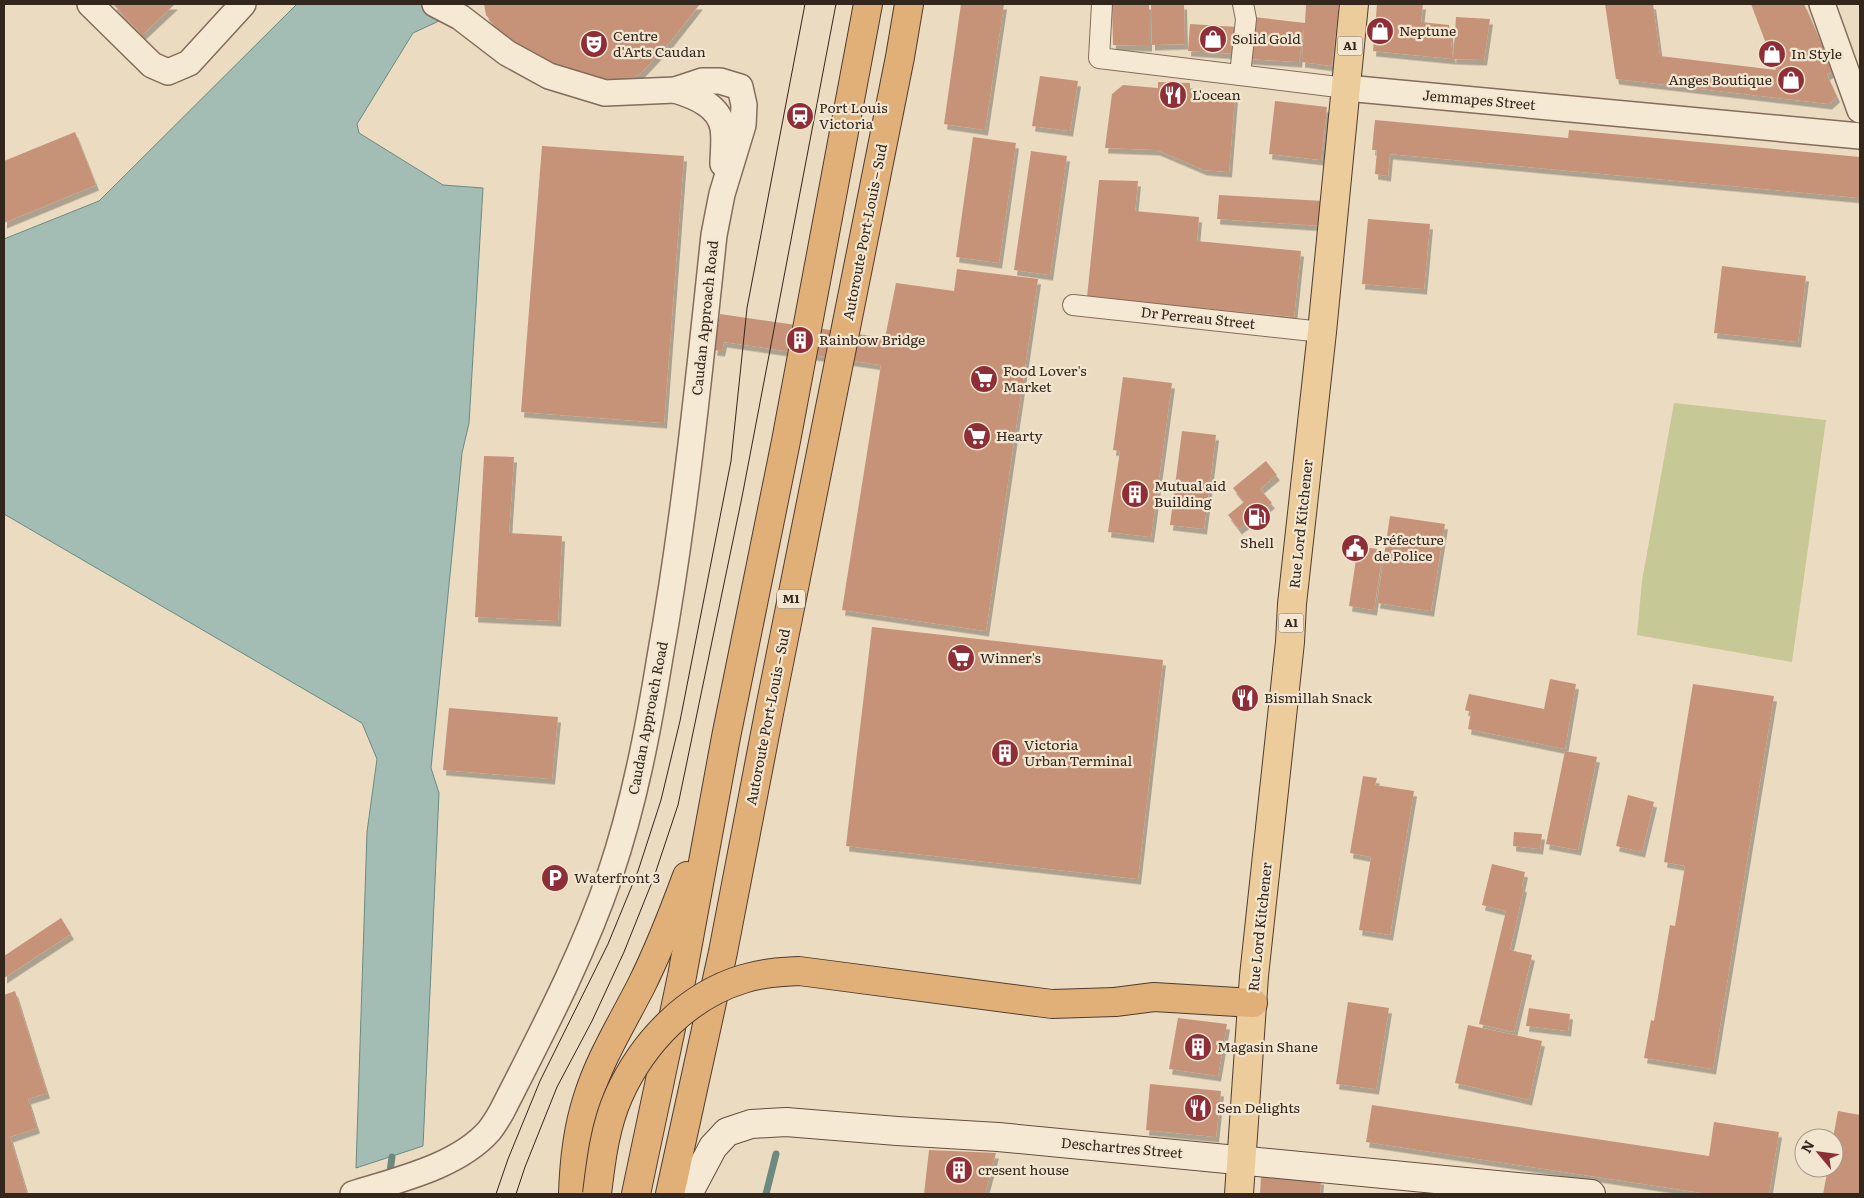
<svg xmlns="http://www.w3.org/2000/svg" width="1864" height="1198" viewBox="0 0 1864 1198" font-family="Literata,serif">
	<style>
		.green { fill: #c6c896 }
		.water { fill: #a4bdb4; stroke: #6b8a80 }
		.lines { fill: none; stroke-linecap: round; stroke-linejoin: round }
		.stream { stroke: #6b8a80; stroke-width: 7 }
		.building { fill: #c69379; filter: url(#shadow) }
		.minor-casing { stroke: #836c5a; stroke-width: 22 }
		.tertiary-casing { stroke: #836c5a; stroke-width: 28 }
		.secondary-casing { stroke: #644e3d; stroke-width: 30 }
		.primary-casing { stroke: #513b2e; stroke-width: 30 }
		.trunk-casing { stroke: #513b2e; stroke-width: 30 }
		.minor { stroke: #f6e9d4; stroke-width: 20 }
		.tertiary { stroke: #f6e9d4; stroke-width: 25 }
		.secondary { stroke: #f6e9d4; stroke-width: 28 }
		.primary { stroke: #eccc9b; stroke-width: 28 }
		.trunk { stroke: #e0b078; stroke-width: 28 }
		.tram { stroke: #33261d; stroke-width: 1 }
		.trunk-bridge-casing { stroke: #513b2e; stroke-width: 30; stroke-linecap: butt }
		.trunk-bridge { stroke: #e0b078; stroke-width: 28 }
		.labels { text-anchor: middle; stroke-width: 4.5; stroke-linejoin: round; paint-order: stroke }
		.shield { fill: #f3e6d0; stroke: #6d6053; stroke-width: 1 }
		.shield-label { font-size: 12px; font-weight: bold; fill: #33261d }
		.poi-label { font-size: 14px; fill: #33261d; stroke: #f3e6d0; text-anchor: start }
		.street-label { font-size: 14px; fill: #33261d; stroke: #f3e6d0 }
	</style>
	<defs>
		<filter id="shadow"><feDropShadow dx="3" dy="5.5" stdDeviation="0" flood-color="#0004"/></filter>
	</defs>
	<rect width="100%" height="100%" fill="#ebdbc1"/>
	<polygon class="green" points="1674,403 1826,420 1792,662 1637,635 1642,581"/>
	<polygon class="water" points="297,4 450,4 439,21 413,33 357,124 359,133 443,185 483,188 469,423 462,453 431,768 439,793 423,1146 356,1168 367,832 377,759 362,723 4,514 4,239 99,201"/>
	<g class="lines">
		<g class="stream">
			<polyline points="389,1179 392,1157"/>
			<polyline points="766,1194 776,1154"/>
		</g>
	</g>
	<g class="building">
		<polygon points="113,4 175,4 142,35"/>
		<polygon points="484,4 700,4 670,42 641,73 623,82 604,83 561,67 500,33 486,15"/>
		<polygon points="961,4 1004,4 985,130 944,124"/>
		<polygon points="1112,4 1149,4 1149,46 1113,45"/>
		<polygon points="1151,4 1184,4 1185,44 1152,45"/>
		<polygon points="1306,4 1339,4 1332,66 1302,62 1304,26 1299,62 1249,59 1254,17 1305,23"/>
		<polygon points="1377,4 1423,4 1421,22 1449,25 1453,59 1456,17 1490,19 1484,60 1453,59 1373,51"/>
		<polygon points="1605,4 1653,4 1660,56 1776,70 1751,4 1804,4 1833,70 1827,75 1837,97 1829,104 1616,79"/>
		<polygon points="1190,24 1237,27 1236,54 1188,51"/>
		<polygon points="1040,76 1078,81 1070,131 1032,126"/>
		<polygon points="1158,82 1190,83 1190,91 1235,95 1229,172 1204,170 1157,150 1105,148 1112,94 1123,85 1158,88"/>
		<polygon points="1275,101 1327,107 1321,160 1269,154"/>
		<polygon points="1375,120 1568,138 1569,130 1860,157 1860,198 1390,154 1388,176 1375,174 1377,150 1372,150"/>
		<polygon points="75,132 96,185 4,223 4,161"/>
		<polygon points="973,137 1016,143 999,263 956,257"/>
		<polygon points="542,146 684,156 664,423 521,412"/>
		<polygon points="1031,151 1067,156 1050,275 1014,270"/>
		<polygon points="1099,180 1138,181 1135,211 1199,217 1197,241 1301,251 1294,317 1087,297"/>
		<polygon points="1219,195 1324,201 1323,226 1217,219"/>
		<polygon points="1368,219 1430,224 1424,289 1362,284"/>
		<polygon points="1722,266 1806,276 1798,342 1714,333"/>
		<polygon points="957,269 1038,279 986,631 842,610 881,365 724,342 722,351 714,350 720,314 885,338 896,283 954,291"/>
		<polygon points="1123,377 1172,383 1151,537 1108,532 1120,451 1113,450"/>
		<polygon points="1182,431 1216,435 1204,529 1170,525"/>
		<polygon points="484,456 514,457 509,533 562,536 558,621 475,617"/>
		<polygon points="1266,461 1277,475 1260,489 1272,503 1239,529 1228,515 1244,502 1233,488"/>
		<polygon points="1390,516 1445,524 1431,611 1377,603"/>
		<polygon points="1358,546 1383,550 1374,610 1349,606"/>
		<polygon points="872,627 1163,660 1138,879 846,846"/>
		<polygon points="1550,679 1576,684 1565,749 1468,729 1471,712 1465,710 1469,694 1544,709"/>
		<polygon points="1693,684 1774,696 1713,1069 1644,1058 1651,1020 1654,1021 1670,925 1675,926 1685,866 1664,862"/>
		<polygon points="449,708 558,717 552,779 443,770"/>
		<polygon points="1565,751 1597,757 1578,850 1546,844"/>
		<polygon points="1363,776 1377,778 1375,785 1414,791 1390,935 1359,930 1371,857 1350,853"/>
		<polygon points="1628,795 1654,802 1642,852 1616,846"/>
		<polygon points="1514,832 1542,834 1540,849 1513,846"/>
		<polygon points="1492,864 1525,872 1522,886 1524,887 1510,950 1532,955 1514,1032 1479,1024 1506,911 1482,905"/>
		<polygon points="61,918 71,934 4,978 4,956"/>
		<polygon points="15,991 47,1093 28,1099 37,1128 10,1137 27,1194 4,1194 4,995"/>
		<polygon points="1348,1002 1389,1008 1376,1089 1336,1084"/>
		<polygon points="1529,1008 1570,1014 1568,1031 1526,1026"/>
		<polygon points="1178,1018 1227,1024 1218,1076 1169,1069"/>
		<polygon points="1468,1025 1542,1041 1529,1100 1455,1083"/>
		<polygon points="1150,1084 1221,1091 1216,1137 1146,1130"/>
		<polygon points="1372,1105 1709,1156 1714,1122 1779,1132 1769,1194 1709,1194 1366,1142"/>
		<polygon points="1838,1111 1860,1115 1860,1194 1823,1194 1828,1168 1834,1168 1833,1138"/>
		<polygon points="929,1150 996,1153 985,1194 924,1194"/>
		<polygon points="1261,1176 1321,1179 1320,1194 1260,1194"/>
	</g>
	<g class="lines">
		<g class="minor-casing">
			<g id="minor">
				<polyline points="1102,4 1099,58 1346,88"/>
				<polyline points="1240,75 1246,19 1243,4"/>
				<polyline points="1073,305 1322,332"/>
			</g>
		</g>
		<g class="tertiary-casing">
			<g id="tertiary">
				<polyline points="90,4 152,65 168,72 189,63 243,4"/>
				<polyline points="1822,4 1860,110"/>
				<polyline points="1346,88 1860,136"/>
				<path d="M675,90c19,6 44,15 48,38 2,11 0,25 0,36"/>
				<path d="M353,1194c44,-14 104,-27 136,-63 5,-6 9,-13 13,-20 39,-77 80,-154 108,-236 24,-71 38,-144 50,-218 25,-140 39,-281 54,-422l8,-41 21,-69 1,-20 -4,-18 -20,-6h-18l-27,9 -70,3 -56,-17 -42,-23 -47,-36 -25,-13"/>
			</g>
		</g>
		<g class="secondary-casing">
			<polyline id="secondary" points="688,1194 713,1147 727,1132 751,1124 786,1122 897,1131 998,1137 1591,1194"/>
		</g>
		<g class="primary-casing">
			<polyline id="primary" points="1239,1194 1254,976 1290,642 1292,604 1322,332 1354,4"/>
		</g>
		<g class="trunk-casing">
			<g id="trunk">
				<polyline points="1115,1002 1154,997 1253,1003"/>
				<path d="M573,1194c1,-32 4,-63 14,-94 12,-40 35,-77 54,-114 18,-36 32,-72 46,-110"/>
				<polyline points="636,1194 682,976 726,737 786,441 868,4"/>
				<polyline points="670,1194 723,952 770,708 900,57 909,4"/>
			</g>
		</g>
		<use href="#minor" class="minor"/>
		<use href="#tertiary" class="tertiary"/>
		<use href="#secondary" class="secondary"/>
		<use href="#primary" class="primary"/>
		<use href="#trunk" class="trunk"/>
		<g class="tram">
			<polyline points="496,1194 508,1159 540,1081 608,944 638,871 661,800 680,721 731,461 747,308 805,4"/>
			<polyline points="516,1194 525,1167 557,1087 592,1021 624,952 654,877 678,805 742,497 836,4"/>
		</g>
		<g class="trunk-bridge-casing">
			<path id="trunk-bridge" d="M597,1194c4,-33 8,-68 22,-99 24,-53 68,-99 124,-116 19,-6 37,-7 56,-8l253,33 63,-2"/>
		</g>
		<use href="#trunk-bridge" class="trunk-bridge"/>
	</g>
	<defs>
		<g id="shop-disc" transform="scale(1.4375)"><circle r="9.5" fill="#8e2e37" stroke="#f3e6d0"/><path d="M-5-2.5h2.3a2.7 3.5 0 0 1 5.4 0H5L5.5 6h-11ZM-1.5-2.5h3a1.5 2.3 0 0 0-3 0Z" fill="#fff"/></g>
		<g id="theatre-disc" transform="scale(1.4375)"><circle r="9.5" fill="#8e2e37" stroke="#f3e6d0"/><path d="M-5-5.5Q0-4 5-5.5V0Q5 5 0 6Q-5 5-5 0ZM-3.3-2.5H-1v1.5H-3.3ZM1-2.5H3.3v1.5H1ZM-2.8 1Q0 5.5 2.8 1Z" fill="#fff"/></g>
		<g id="restaurant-disc" transform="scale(1.4375)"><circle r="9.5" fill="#8e2e37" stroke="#f3e6d0"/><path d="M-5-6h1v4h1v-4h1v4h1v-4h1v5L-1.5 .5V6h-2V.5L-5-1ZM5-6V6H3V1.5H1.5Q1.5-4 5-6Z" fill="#fff"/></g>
		<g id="station-disc" transform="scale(1.4375)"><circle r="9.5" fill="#8e2e37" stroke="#f3e6d0"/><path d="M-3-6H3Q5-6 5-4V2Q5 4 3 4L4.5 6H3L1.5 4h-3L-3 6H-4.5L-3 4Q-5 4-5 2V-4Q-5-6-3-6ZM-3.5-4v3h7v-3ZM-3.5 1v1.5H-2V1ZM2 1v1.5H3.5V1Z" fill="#fff"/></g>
		<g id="building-disc" transform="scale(1.4375)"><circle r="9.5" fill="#8e2e37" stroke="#f3e6d0"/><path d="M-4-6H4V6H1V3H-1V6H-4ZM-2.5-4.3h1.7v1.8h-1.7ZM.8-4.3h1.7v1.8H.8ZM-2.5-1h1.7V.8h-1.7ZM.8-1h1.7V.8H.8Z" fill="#fff"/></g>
		<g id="supermarket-disc" transform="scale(1.4375)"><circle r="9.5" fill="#8e2e37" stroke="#f3e6d0"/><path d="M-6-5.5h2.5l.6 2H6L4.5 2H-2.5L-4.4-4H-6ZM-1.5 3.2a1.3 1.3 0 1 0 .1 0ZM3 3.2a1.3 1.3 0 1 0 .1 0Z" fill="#fff"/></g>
		<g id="fuel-disc" transform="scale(1.4375)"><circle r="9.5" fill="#8e2e37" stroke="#f3e6d0"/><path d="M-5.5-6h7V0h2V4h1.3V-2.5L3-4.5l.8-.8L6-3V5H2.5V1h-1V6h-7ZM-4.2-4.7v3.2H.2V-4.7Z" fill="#fff"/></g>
		<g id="civic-disc" transform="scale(1.4375)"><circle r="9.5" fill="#8e2e37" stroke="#f3e6d0"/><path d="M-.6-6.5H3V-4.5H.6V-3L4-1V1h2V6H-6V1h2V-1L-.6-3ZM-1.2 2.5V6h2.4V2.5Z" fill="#fff"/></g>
		<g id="parking-disc" transform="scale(1.4375)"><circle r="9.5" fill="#8e2e37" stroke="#f3e6d0"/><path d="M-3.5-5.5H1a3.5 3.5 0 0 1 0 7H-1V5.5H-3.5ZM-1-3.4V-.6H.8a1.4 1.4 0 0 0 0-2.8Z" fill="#fff"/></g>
	</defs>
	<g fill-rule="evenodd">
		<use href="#shop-disc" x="1380" y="31"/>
		<use href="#shop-disc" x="1213" y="39"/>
		<use href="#theatre-disc" x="594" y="44"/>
		<use href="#shop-disc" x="1772" y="54"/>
		<use href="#shop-disc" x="1791" y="80"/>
		<use href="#restaurant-disc" x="1173" y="95"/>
		<use href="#station-disc" x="800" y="116"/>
		<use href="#building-disc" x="800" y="340"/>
		<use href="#supermarket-disc" x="984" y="379"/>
		<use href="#supermarket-disc" x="977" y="436"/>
		<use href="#building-disc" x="1135" y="494"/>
		<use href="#fuel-disc" x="1257" y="517"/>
		<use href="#civic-disc" x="1355" y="548"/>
		<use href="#supermarket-disc" x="961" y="658"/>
		<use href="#restaurant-disc" x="1245" y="698"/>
		<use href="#building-disc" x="1005" y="753"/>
		<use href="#parking-disc" x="555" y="878"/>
		<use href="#building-disc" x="1198" y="1047"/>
		<use href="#restaurant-disc" x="1198" y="1108"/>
		<use href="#building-disc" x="959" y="1170"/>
	</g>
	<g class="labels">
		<g class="shield">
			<rect x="1337.5" y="36.5" width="25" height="19" rx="4"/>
			<rect x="777" y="589.5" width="28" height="19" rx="4"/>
			<rect x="1278.5" y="613.5" width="25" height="19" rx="4"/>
		</g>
		<g class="shield-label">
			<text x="1350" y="50">A1</text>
			<text x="791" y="603">M1</text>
			<text x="1291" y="627">A1</text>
		</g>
		<g class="poi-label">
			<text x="1399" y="36">Neptune</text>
			<text x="613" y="41">Centre<tspan x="613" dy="16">d'Arts Caudan</tspan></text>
			<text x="1232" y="44">Solid Gold</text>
			<text x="1791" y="59">In Style</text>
			<text x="1772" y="85" text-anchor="end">Anges Boutique</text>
			<text x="1192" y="100">L'ocean</text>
			<text x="819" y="113">Port Louis<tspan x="819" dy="16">Victoria</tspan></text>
			<text x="819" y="345">Rainbow Bridge</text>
			<text x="1003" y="376">Food Lover's<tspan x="1003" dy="16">Market</tspan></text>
			<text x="996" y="441">Hearty</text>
			<text x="1154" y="491">Mutual aid<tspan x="1154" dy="16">Building</tspan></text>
			<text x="1374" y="545">Préfecture<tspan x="1374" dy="16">de Police</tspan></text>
			<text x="1257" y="548" text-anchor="middle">Shell</text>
			<text x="980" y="663">Winner's</text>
			<text x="1264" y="703">Bismillah Snack</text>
			<text x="1024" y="750">Victoria<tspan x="1024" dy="16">Urban Terminal</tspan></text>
			<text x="574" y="883">Waterfront 3</text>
			<text x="1217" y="1052">Magasin Shane</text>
			<text x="1217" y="1113">Sen Delights</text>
			<text x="978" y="1175">cresent house</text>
		</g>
		<g class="street-label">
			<text transform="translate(1479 100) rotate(5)" y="5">Jemmapes Street</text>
			<text transform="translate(865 232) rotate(-79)" y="5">Autoroute Port-Louis – Sud</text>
			<text transform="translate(705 318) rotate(-84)" y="5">Caudan Approach Road</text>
			<text transform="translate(1198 318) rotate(6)" y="5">Dr Perreau Street</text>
			<text transform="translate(1301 524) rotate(-84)" y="5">Rue Lord Kitchener</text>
			<text transform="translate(768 717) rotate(-79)" y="5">Autoroute Port-Louis – Sud</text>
			<text transform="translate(648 718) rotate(-79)" y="5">Caudan Approach Road</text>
			<text transform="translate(1260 927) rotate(-84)" y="5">Rue Lord Kitchener</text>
			<text transform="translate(1122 1148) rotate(5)" y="5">Deschartres Street</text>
		</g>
	</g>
	<rect width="1864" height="1198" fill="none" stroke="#33261d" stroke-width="10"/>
	<g transform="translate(1819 1153) rotate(299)"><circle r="24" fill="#f3e6d0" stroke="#a69988"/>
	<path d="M0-4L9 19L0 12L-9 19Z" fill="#8e2e37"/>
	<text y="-8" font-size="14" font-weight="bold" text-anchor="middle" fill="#33261d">N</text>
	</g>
</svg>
